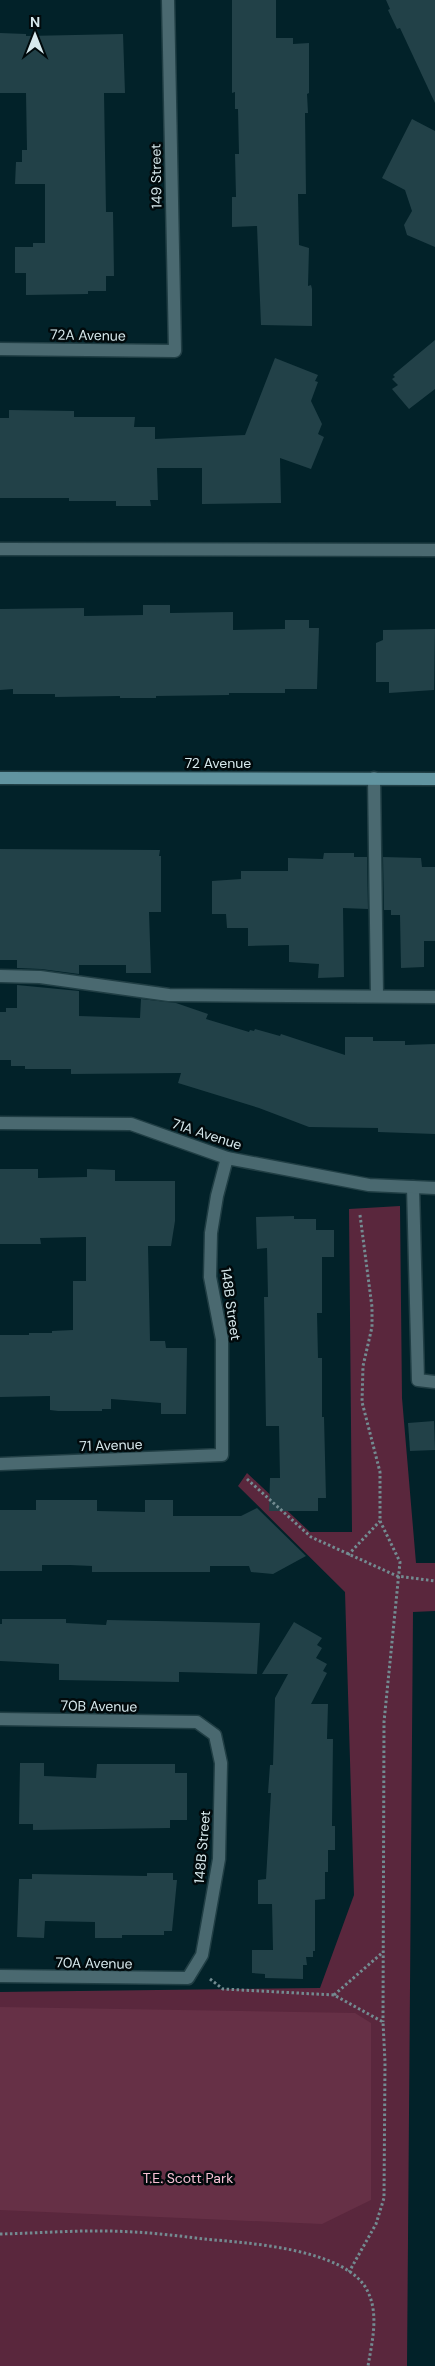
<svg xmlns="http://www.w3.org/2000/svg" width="435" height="2366" viewBox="0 0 435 2366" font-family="'DM Sans',sans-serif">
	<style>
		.green { fill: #5a273d }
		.forest { fill: #663046 }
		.building { fill: #224148 }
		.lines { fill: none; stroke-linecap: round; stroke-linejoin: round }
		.lane-casing { stroke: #203e44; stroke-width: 15 }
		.street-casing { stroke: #203e44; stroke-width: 15 }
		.secondary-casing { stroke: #203e44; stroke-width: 15 }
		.path { stroke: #738b91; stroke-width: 3; stroke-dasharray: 2.5 2.5; stroke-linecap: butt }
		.lane { stroke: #4a6970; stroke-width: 12 }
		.street { stroke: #4a6970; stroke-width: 12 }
		.secondary { stroke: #6194a0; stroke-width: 12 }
		.labels { text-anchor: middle; stroke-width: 5; stroke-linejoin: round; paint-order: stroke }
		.street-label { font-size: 14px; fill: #d7e9ed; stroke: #010a0c }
		.park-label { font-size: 14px; fill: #f8c0d4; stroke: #010a0c }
	</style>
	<rect width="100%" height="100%" fill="#022229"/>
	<polygon class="green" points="400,1206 402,1398 416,1563 435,1563 435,1611 413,1612 407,2366 0,2366 0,1992 320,1988 354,1895 345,1592 238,1486 247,1473 310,1532 352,1532 349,1209"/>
	<polygon class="forest" points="0,2007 355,2013 371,2023 371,2200 322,2224 0,2210"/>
	<g class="building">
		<polygon points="232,0 276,0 276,38 293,38 293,44 309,43 309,93 307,94 308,113 305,113 306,194 298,194 299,245 309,248 308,286 311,285 312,289 312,326 261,325 257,226 232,227 232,197 236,197 235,154 239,154 238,109 235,109 235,92 232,93"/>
		<polygon points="386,0 435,0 435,103 400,28 397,29 388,10 390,9"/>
		<polygon points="0,33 26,34 26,36 123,34 125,93 104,93 106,212 113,212 114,276 106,276 106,291 88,291 88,294 26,295 26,273 15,273 15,247 33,247 33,243 45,243 45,184 15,184 16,162 22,162 22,150 27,150 26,93 0,93"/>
		<polygon points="412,119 435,131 435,247 407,235 404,225 412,211 405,190 382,178"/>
		<polygon points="435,340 435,389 409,409 392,389 398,385 392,379 395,377 393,375"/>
		<polygon points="275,358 318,375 315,381 318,382 311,401 322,424 318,434 324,437 311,469 280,458 281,503 202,504 202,468 157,468 158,500 150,500 151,506 116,506 116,501 69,501 69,498 0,498 0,418 9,418 9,410 74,411 74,417 135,417 134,427 155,427 155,439 245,435"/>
		<polygon points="143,605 170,605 170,613 233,612 233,630 285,629 285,620 309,620 309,628 319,628 317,689 285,689 285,693 229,693 229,695 156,696 156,698 120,698 120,696 55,697 55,694 13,694 13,689 0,690 0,609 84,608 84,616 143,615"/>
		<polygon points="435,629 434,690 389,693 389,682 376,682 376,643 383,640 383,630"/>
		<polygon points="0,849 160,850 159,856 161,856 161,912 149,912 151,973 126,973 126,965 79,965 79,974 41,969 17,968 17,960 0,960"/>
		<polygon points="324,853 354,853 354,857 367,857 368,909 343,908 344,977 318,978 319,964 289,962 289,945 248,946 248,928 227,928 226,914 212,914 212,881 241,879 241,871 288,871 288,858 323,859"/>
		<polygon points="383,857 421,858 422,867 435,867 435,941 424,941 424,967 401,968 400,915 391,915 391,910 384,910"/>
		<polygon points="17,985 79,991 79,1016 140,1018 141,999 176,1003 208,1014 206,1019 249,1032 250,1030 254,1031 255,1029 280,1036 281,1034 345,1055 345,1037 373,1037 373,1041 405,1041 405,1045 435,1044 435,1134 378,1132 378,1128 309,1127 259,1108 178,1083 181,1073 71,1074 71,1069 25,1069 25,1066 11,1066 11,1060 0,1060 0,1012 6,1012 6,1008 17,1008"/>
		<polygon points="0,1169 38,1169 38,1178 87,1177 87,1169 115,1170 115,1181 175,1181 175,1221 171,1246 148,1246 150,1341 165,1341 166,1348 187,1348 186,1414 161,1414 161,1403 111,1399 111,1409 102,1409 102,1411 58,1411 50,1410 50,1396 0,1397 0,1335 29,1335 29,1333 52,1333 52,1331 73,1330 73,1281 86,1281 86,1237 40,1238 41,1244 0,1244"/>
		<polygon points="294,1216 294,1219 316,1219 316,1230 334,1230 334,1257 322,1257 322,1313 317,1313 318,1358 322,1358 322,1417 324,1417 326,1498 318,1498 318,1511 269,1511 270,1478 280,1478 279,1426 266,1426 264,1297 268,1297 267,1248 257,1249 256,1217"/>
		<polygon points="434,1421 435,1450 410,1451 408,1423"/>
		<polygon points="36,1500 97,1500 97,1511 145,1512 145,1500 173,1500 173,1516 241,1516 257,1508 306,1556 273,1574 251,1572 249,1566 210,1566 210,1572 92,1572 92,1566 70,1565 42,1565 42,1571 0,1571 0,1510 36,1510"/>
		<polygon points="2,1619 66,1619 66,1623 106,1625 107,1620 260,1623 257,1674 179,1672 179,1682 59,1680 59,1664 0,1661 0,1624 2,1624"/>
		<polygon points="294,1622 322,1638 317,1645 322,1648 316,1658 327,1664 323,1671 327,1673 311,1704 328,1704 327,1739 333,1739 332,1826 335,1826 335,1850 328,1850 328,1872 325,1872 325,1899 315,1900 315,1951 313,1951 313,1957 306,1957 307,1965 303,1965 303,1979 265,1978 265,1974 252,1973 252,1950 273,1950 272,1904 258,1904 258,1880 266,1879 271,1793 268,1793 270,1765 273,1765 275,1698 288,1674 262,1674"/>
		<polygon points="20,1763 44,1763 44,1776 96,1778 97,1764 175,1764 175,1773 187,1773 187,1820 170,1820 170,1828 33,1830 33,1824 19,1824"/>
		<polygon points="147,1873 173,1873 173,1880 177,1880 172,1931 164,1931 164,1935 122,1935 122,1938 95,1938 95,1922 45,1921 44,1938 17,1937 19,1879 32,1879 32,1874 147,1876"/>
	</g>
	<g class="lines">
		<g class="lane-casing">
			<g id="lane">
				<polyline points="0,549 435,550"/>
				<polyline points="374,778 377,996"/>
				<polyline points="0,976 40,977 169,995 435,997"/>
				<polyline points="413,1187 418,1380 435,1382"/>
			</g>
		</g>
		<g class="street-casing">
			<g id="street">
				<polyline points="0,349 175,351 168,0"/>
				<polyline points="0,1123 131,1124 227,1158 369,1185 435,1188"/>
				<polyline points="0,1464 222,1455 222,1339 210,1277 211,1233 217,1196 227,1158"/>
				<polyline points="0,1719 197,1722 215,1735 221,1763 219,1859 202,1955 188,1978 0,1976"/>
			</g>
		</g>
		<g class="secondary-casing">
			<polyline id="secondary" points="0,778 435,779"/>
		</g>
		<g class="path">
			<polyline points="360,1215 372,1307 372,1327 363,1366 362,1402 380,1472 380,1521 400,1562 384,1722 383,2022"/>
			<polyline points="247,1479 311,1537 397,1576 435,1581"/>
			<polyline points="348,1555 380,1521"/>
			<polyline points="210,1979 223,1989 334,1995 383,2022 385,2062 384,2198 376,2224 349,2272"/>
			<polyline points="334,1995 382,1953"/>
			<path d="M0,2234c44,-1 89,-5 133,-2 23,1 47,4 71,7 42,4 144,9 164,53 11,23 4,50 0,74"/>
		</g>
		<use href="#lane" class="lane"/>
		<use href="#street" class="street"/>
		<use href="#secondary" class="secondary"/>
	</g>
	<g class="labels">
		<g class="street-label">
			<text transform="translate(156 176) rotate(-91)" y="5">149 Street</text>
			<text transform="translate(88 335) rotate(1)" y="5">72A Avenue</text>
			<text x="218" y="768">72 Avenue</text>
			<text transform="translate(207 1134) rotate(18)" y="5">71A Avenue</text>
			<text transform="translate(231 1304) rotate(82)" y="5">148B Street</text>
			<text transform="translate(111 1445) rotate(-2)" y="5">71 Avenue</text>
			<text transform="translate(99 1706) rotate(1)" y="5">70B Avenue</text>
			<text transform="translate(202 1847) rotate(-85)" y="5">148B Street</text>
			<text transform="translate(94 1963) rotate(1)" y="5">70A Avenue</text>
		</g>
		<g class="park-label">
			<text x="188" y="2183">T.E. Scott Park</text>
		</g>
	</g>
	<g transform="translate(35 35)" stroke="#010a0c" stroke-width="4" paint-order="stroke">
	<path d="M0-4L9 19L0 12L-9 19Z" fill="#d7e9ed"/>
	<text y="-8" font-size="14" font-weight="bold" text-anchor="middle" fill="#d7e9ed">N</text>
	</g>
</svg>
